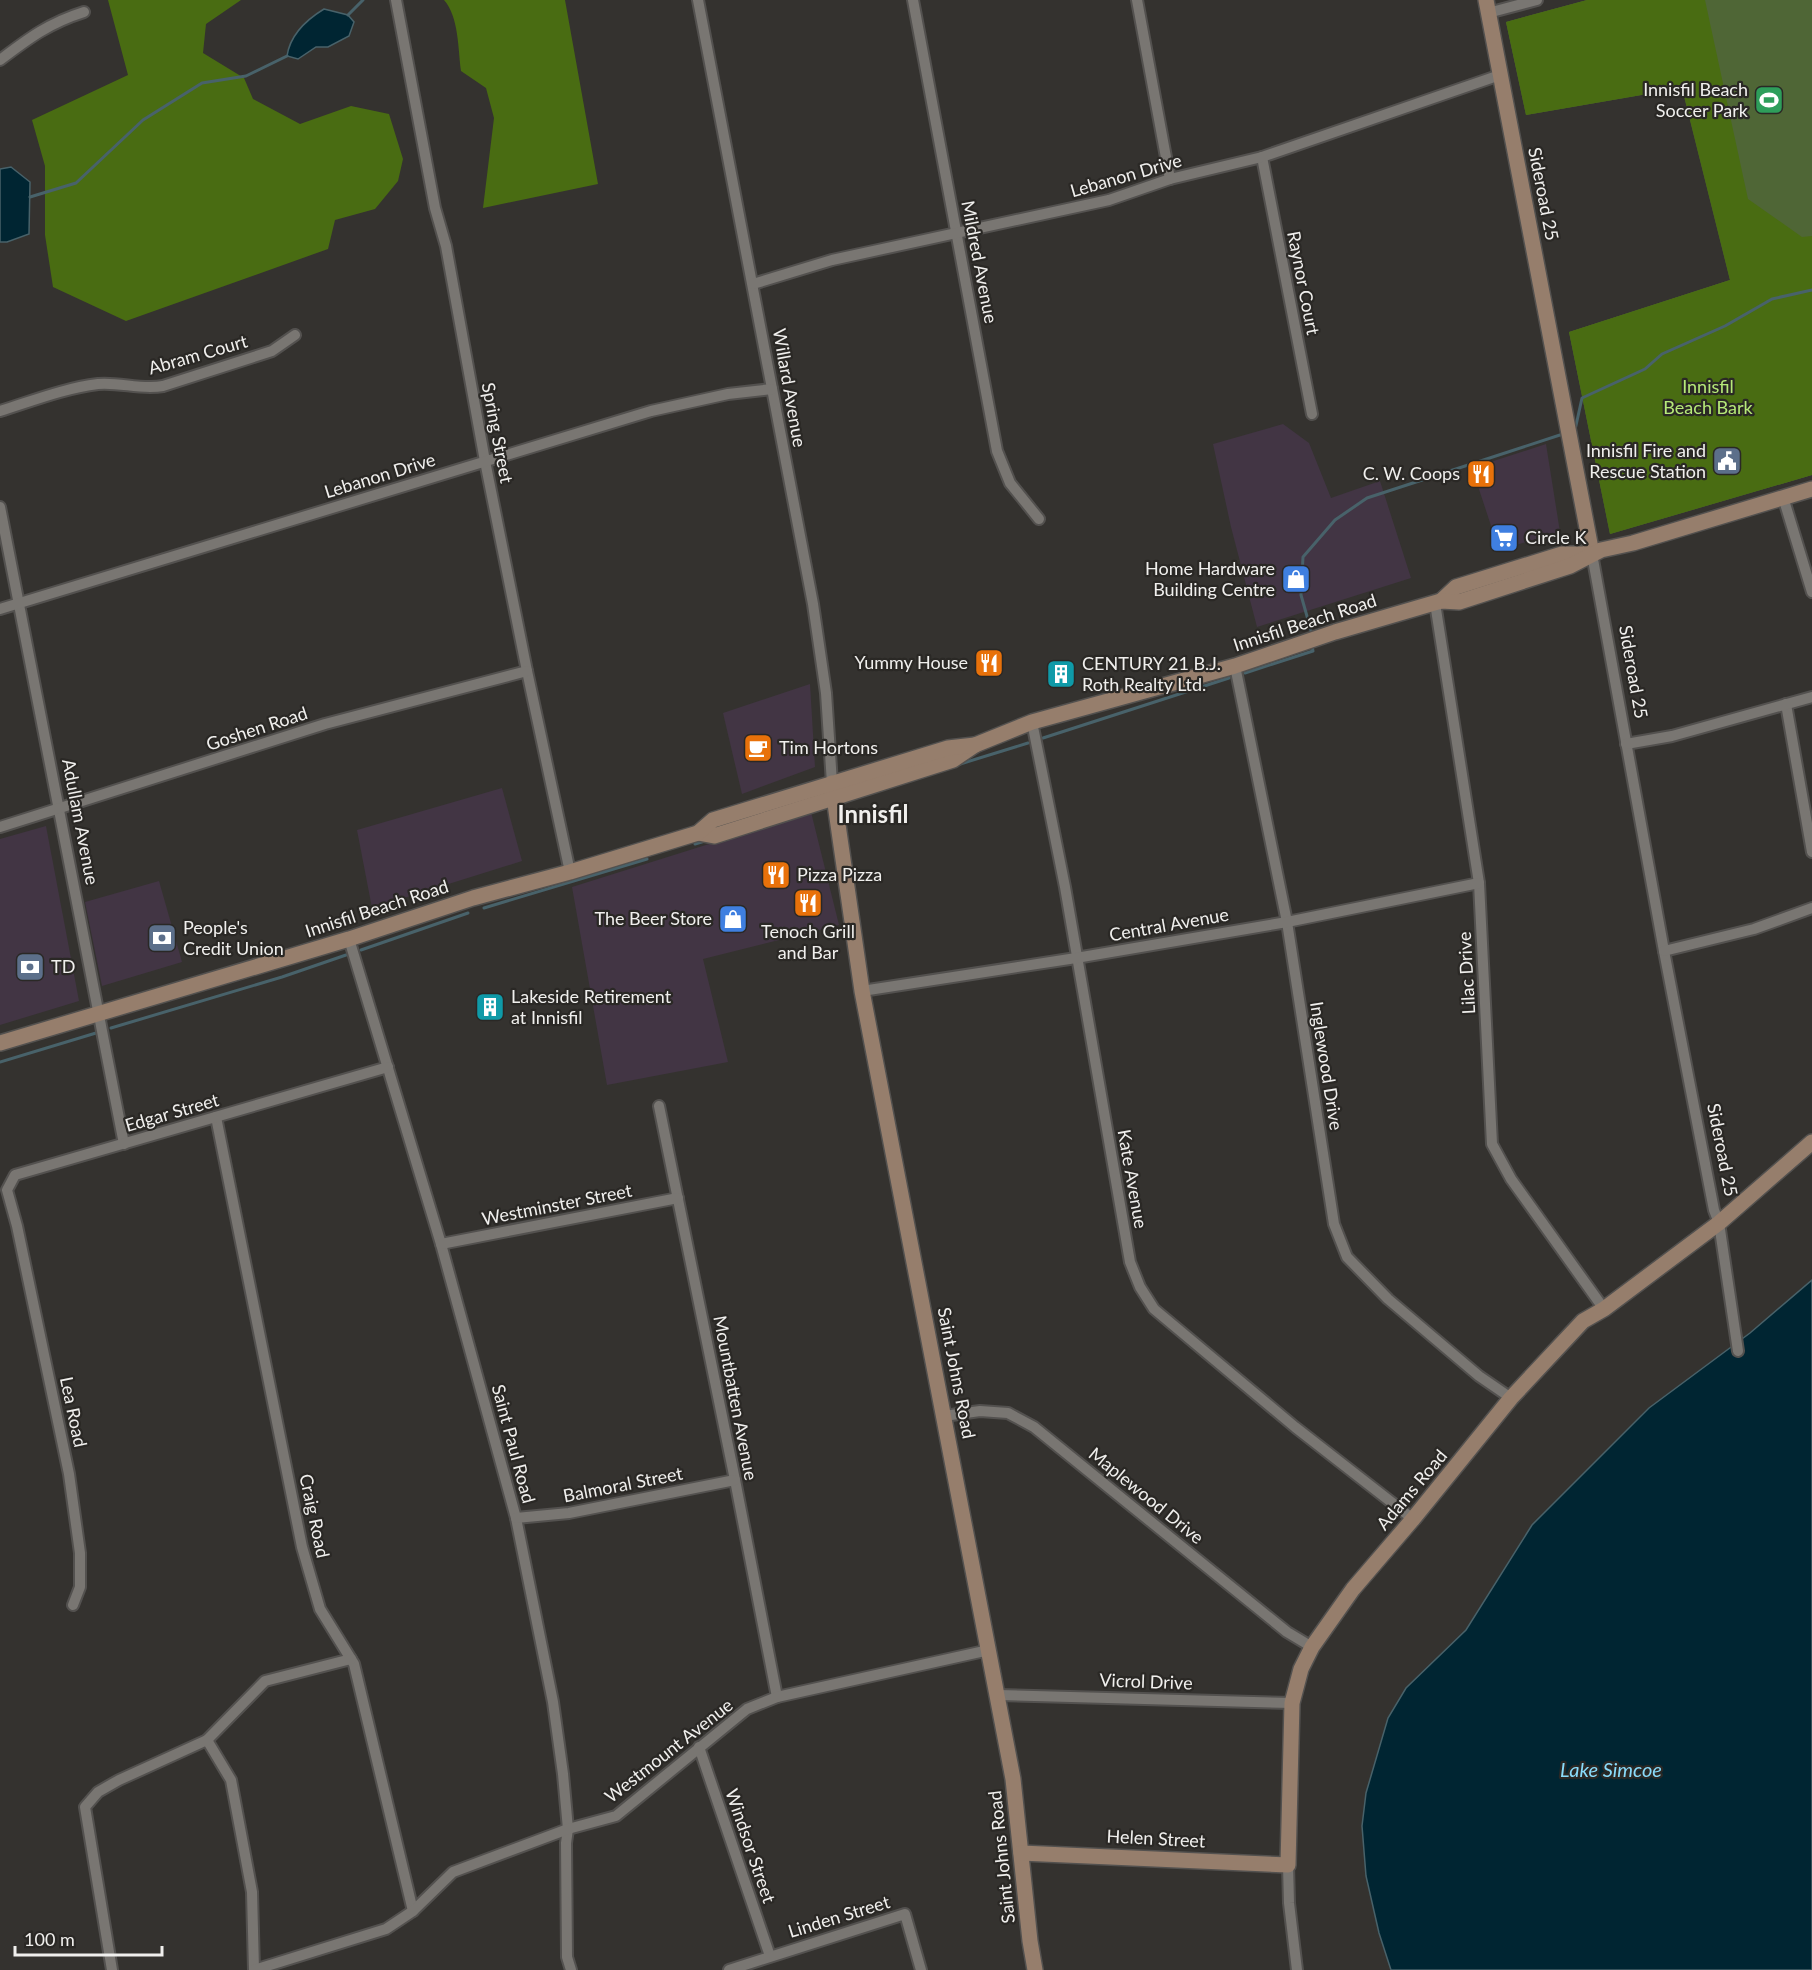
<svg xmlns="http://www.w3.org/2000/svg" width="1812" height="1970" viewBox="0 0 1812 1970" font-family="Lato,sans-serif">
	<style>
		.commercial { fill: #423544 }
		.green { fill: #4f6636 }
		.forest { fill: #496c12 }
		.water { fill: #002532; stroke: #48626a; stroke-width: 1.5 }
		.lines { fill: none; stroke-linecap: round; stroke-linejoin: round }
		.stream { stroke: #48626a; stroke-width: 3 }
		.street-casing { stroke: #53514f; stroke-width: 14 }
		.secondary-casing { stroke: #53514f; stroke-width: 18 }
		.street { stroke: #797672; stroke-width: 10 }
		.secondary { stroke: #967e6c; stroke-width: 15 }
		.labels { text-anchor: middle; stroke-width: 4.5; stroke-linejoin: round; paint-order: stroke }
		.poi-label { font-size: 18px; fill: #f0efed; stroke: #2a2825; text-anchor: start }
		.street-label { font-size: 18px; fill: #f0efed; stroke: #2a2825 }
		.park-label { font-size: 18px; fill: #b6e979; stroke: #2a2825 }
		.water-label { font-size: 20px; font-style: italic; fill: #89dbfa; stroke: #2a2825 }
		.district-label { font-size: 24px; font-weight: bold; fill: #f0efed; stroke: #2a2825 }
	</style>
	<rect width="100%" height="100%" fill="#34322f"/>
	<g class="commercial">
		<polygon points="1283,424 1309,443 1331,498 1380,481 1411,578 1257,627 1231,527 1213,444"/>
		<polygon points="1546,444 1560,532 1499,550 1472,468"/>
		<polygon points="810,684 815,767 742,794 723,713"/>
		<polygon points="502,788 522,861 372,908 357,830"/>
		<polygon points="811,812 839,925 703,959 728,1062 607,1085 572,887"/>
		<polygon points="46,826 79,1001 0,1025 0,839"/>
		<polygon points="159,881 182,962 102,986 85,902"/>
	</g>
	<polygon class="green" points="1587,0 1812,0 1812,475 1610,534 1569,332 1730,280 1682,88 1526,115 1506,22"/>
	<g class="forest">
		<polygon points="108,0 241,0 206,24 203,53 244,78 253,99 300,124 351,106 389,114 403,159 398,181 375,209 335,220 328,249 126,321 53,287 45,235 45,166 32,120 128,75"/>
		<path d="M444,0h121l33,184 -115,24 11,-90 -8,-30 -25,-17c-3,-22 -2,-54 -17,-71z"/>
		<polygon points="1587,0 1705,0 1748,199 1802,237 1812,236 1812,475 1610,534 1569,332 1730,280 1682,88 1526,115 1506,22"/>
	</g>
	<g class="water">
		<path d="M324,9l24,6 6,7 -5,14 -21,11h-12l-18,12 -11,-3c3,-21 19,-36 37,-47z"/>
		<polygon points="11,167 30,182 29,234 7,242 0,242 0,169"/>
		<polygon points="1812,1280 1812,1970 1391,1970 1379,1933 1366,1876 1362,1826 1366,1793 1388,1718 1406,1688 1466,1630 1532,1525 1649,1408 1750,1333"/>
	</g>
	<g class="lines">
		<g class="stream">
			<polyline points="348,15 363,0"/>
			<polyline points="30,197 76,183 143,120 202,83 246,76 287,56"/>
			<polyline points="1575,430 1582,398 1645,369 1662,354 1725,326 1772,299 1812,290"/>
			<polyline points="1312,634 1301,595 1303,557 1335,520 1367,498 1563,434"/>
			<polyline points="1245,673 1313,651 1312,646"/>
			<polyline points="1043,738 1229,678"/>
			<polyline points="957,765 1028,743"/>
			<polyline points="695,844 705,841"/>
			<polyline points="484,908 647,859"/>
			<polyline points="361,950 468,913"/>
			<polyline points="111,1028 282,977 346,955"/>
			<polyline points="0,1062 96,1033"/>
		</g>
		<g class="street-casing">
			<g id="street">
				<polyline points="396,0 435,208 446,246 485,461 527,671 570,872"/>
				<polyline points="698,0 813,604 826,693 832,783"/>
				<polyline points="913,0 997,451 1010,483 1039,519"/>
				<polyline points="1137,0 1170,179"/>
				<polyline points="1488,13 1537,0"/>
				<path d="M0,60c29,-22 49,-37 84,-48"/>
				<polyline points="1262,157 1312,414"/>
				<polyline points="753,284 832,260 1109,200 1170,179 1262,157 1500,75"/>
				<path d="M0,411c32,-10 65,-23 98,-27 22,-2 43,6 65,2l109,-35 23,-16"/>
				<polyline points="1783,497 1812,592"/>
				<polyline points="0,507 124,1144"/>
				<polyline points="1592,554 1664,951 1714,1210 1719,1223 1738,1351"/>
				<polyline points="1435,603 1479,883 1492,1144 1511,1179 1604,1309"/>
				<polyline points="0,609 651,411 728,394 772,389"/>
				<polyline points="1235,666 1287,922 1334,1224 1347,1257 1388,1299 1479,1376 1511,1398"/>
				<polyline points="1786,704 1812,852"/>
				<polyline points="1032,722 1065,887 1130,1262 1140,1287 1154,1309 1295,1427 1413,1519"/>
				<polyline points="1626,744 1672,736 1812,697"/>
				<polyline points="0,827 325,724 527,671"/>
				<polyline points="349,939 441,1244 516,1518 553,1702 563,1774 568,1829 566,1843 567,1957 571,1970"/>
				<polyline points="1664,951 1754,929 1812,908"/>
				<polyline points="862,991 1076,958 1287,922 1479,883"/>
				<polyline points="659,1106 735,1480 777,1697"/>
				<polyline points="216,1117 302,1547 320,1609 354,1664 413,1911"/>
				<polyline points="441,1244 678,1198"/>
				<polyline points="944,1416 980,1411 1008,1413 1034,1427 1287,1632 1312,1647"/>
				<polyline points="516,1518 569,1513 735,1480"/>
				<polyline points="73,1605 80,1587 80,1553 69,1474 17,1226 7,1190 15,1175 388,1067"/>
				<polyline points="998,1695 1292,1703"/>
				<polyline points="207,1740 231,1780 252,1892 254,1970"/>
				<polyline points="699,1747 770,1956"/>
				<polyline points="1288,1865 1289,1903 1297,1970"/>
				<polyline points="112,1970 85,1807 98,1792 119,1780 207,1740 265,1681 351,1659"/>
				<polyline points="254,1970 386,1929 413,1911 453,1872 568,1829 616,1816 747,1709 777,1697 989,1650"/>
				<polyline points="729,1970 905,1914 921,1970"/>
			</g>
		</g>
		<g class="secondary-casing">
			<g id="secondary">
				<polyline points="1486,0 1592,554"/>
				<polyline points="1441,601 1456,587 1562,554 1589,554"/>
				<polyline points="832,783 862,991 1013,1779 1030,1941 1035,1970"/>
				<polyline points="698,833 714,836 953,760 975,745 1032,722 1235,666 1335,632 1441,601 1459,602 1570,566 1601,550 1633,543 1812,489"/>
				<polyline points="0,1043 349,939 473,898 570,872 698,833 713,820 948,748 975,745"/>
				<polyline points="1021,1853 1288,1865 1292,1703 1301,1669 1312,1647 1353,1589 1413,1519 1511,1398 1583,1321 1604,1309 1719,1223 1812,1142"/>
			</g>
		</g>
		<use href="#street" class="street"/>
		<use href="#secondary" class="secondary"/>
	</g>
	<defs>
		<g id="stadium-square" transform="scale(1.5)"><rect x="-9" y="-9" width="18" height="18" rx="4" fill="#2e9e5b" stroke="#2a2825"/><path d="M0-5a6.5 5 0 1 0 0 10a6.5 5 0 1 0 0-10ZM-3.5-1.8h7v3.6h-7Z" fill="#fff"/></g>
		<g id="civic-square" transform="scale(1.5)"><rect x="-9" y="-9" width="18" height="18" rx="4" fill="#5c6f8a" stroke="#2a2825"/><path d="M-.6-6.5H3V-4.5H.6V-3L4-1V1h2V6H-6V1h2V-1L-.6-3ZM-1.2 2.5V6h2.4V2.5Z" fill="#fff"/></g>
		<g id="restaurant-square" transform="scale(1.5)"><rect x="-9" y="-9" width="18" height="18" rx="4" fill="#e8710a" stroke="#2a2825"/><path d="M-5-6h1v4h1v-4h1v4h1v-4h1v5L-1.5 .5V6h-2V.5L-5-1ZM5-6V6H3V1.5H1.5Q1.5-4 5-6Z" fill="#fff"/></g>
		<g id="supermarket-square" transform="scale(1.5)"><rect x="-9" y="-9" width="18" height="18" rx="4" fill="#3f7fe0" stroke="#2a2825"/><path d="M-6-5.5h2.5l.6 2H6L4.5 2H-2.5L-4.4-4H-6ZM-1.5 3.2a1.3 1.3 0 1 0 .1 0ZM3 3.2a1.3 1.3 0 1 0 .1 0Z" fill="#fff"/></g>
		<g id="shop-square" transform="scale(1.5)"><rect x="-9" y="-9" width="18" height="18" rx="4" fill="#3f7fe0" stroke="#2a2825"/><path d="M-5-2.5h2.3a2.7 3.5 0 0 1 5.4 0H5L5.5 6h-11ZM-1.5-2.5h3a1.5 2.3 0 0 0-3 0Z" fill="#fff"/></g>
		<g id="building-square" transform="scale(1.5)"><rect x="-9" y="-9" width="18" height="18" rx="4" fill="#0f9aa8" stroke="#2a2825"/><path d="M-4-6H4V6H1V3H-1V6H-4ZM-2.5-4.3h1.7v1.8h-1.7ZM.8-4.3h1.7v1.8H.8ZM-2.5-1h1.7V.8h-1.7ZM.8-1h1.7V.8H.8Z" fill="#fff"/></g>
		<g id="cafe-square" transform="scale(1.5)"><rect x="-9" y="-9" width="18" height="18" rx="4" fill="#e8710a" stroke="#2a2825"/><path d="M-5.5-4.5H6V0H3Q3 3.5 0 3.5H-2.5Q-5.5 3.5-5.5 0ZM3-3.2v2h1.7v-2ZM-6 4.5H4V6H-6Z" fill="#fff"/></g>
		<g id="bank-square" transform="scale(1.5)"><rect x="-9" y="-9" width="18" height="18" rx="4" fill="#5c6f8a" stroke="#2a2825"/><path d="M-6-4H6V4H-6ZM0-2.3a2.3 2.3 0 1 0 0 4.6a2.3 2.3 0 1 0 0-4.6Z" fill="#fff"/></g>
	</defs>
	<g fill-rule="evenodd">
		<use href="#stadium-square" x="1769" y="100"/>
		<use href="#civic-square" x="1727" y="461"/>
		<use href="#restaurant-square" x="1481" y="474"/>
		<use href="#supermarket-square" x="1504" y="538"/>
		<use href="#shop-square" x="1296" y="579"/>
		<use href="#restaurant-square" x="989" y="663"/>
		<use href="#building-square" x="1061" y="674"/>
		<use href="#cafe-square" x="758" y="748"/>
		<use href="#restaurant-square" x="776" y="875"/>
		<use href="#restaurant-square" x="808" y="903"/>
		<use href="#shop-square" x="733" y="919"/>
		<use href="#bank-square" x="162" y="938"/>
		<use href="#bank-square" x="30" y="967"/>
		<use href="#building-square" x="490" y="1007"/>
	</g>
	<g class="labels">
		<g class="poi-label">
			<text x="1748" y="96" text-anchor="end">Innisfil Beach<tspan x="1748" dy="21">Soccer Park</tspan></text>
			<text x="1706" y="457" text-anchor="end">Innisfil Fire and<tspan x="1706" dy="21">Rescue Station</tspan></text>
			<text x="1460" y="480" text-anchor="end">C. W. Coops</text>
			<text x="1525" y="544">Circle K</text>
			<text x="1275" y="575" text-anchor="end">Home Hardware<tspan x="1275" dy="21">Building Centre</tspan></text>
			<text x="968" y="669" text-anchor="end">Yummy House</text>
			<text x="1082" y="670">CENTURY 21 B.J.<tspan x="1082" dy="21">Roth Realty Ltd.</tspan></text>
			<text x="779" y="754">Tim Hortons</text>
			<text x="797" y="881">Pizza Pizza</text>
			<text x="712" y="925" text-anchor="end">The Beer Store</text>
			<text x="183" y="934">People's<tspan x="183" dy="21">Credit Union</tspan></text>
			<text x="808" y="938" text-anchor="middle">Tenoch Grill<tspan x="808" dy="21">and Bar</tspan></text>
			<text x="51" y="973">TD</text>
			<text x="511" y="1003">Lakeside Retirement<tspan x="511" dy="21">at Innisfil</tspan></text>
		</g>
		<g class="street-label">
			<text transform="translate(1126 176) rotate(-16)" y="6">Lebanon Drive</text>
			<text transform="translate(1543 194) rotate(79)" y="6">Sideroad 25</text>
			<text transform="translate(979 262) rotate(79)" y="6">Mildred Avenue</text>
			<text transform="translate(1303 283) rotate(79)" y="6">Raynor Court</text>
			<text transform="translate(198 355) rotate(-16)" y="6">Abram Court</text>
			<text transform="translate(789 388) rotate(80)" y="6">Willard Avenue</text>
			<text transform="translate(497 433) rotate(79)" y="6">Spring Street</text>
			<text transform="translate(380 476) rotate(-17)" y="6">Lebanon Drive</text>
			<text transform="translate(1305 623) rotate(-18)" y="6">Innisfil Beach Road</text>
			<text transform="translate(1633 672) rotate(80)" y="6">Sideroad 25</text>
			<text transform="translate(257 729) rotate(-18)" y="6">Goshen Road</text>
			<text transform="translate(80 822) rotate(79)" y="6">Adullam Avenue</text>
			<text transform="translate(377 909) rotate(-18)" y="6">Innisfil Beach Road</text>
			<text transform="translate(1169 925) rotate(-10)" y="6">Central Avenue</text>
			<text transform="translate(1467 973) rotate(-93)" y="6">Lilac Drive</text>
			<text transform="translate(1326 1066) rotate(81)" y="6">Inglewood Drive</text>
			<text transform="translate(172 1113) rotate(-16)" y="6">Edgar Street</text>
			<text transform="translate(1722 1150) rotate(79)" y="6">Sideroad 25</text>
			<text transform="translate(1132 1179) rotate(80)" y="6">Kate Avenue</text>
			<text transform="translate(557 1205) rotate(-11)" y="6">Westminster Street</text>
			<text transform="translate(956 1373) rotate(79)" y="6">Saint Johns Road</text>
			<text transform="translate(735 1398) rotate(79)" y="6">Mountbatten Avenue</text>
			<text transform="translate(73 1412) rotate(78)" y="6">Lea Road</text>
			<text transform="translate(513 1444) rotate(75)" y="6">Saint Paul Road</text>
			<text transform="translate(623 1485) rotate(-11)" y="6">Balmoral Street</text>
			<text transform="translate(1412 1490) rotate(-50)" y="6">Adams Road</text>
			<text transform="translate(1146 1496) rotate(39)" y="6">Maplewood Drive</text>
			<text transform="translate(314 1516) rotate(78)" y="6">Craig Road</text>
			<text transform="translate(1146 1682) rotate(2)" y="6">Vicrol Drive</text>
			<text transform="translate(669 1751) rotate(-38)" y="6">Westmount Avenue</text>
			<text transform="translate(1156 1839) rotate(3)" y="6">Helen Street</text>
			<text transform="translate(750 1846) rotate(71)" y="6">Windsor Street</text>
			<text transform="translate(1002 1857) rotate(-96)" y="6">Saint Johns Road</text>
			<text transform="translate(839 1917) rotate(-17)" y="6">Linden Street</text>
		</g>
		<g class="park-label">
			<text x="1708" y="393">Innisfil<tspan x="1708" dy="21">Beach Bark</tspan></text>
		</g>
		<g class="water-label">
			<text x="1611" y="1777">Lake Simcoe</text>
		</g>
		<g class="district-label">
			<text x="873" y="823">Innisfil</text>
		</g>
	</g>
	<path d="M15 1946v9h147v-9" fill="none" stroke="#f0efed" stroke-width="3"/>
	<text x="24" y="1946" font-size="18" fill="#f0efed" stroke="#2a2825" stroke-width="4.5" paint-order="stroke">100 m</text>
</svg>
